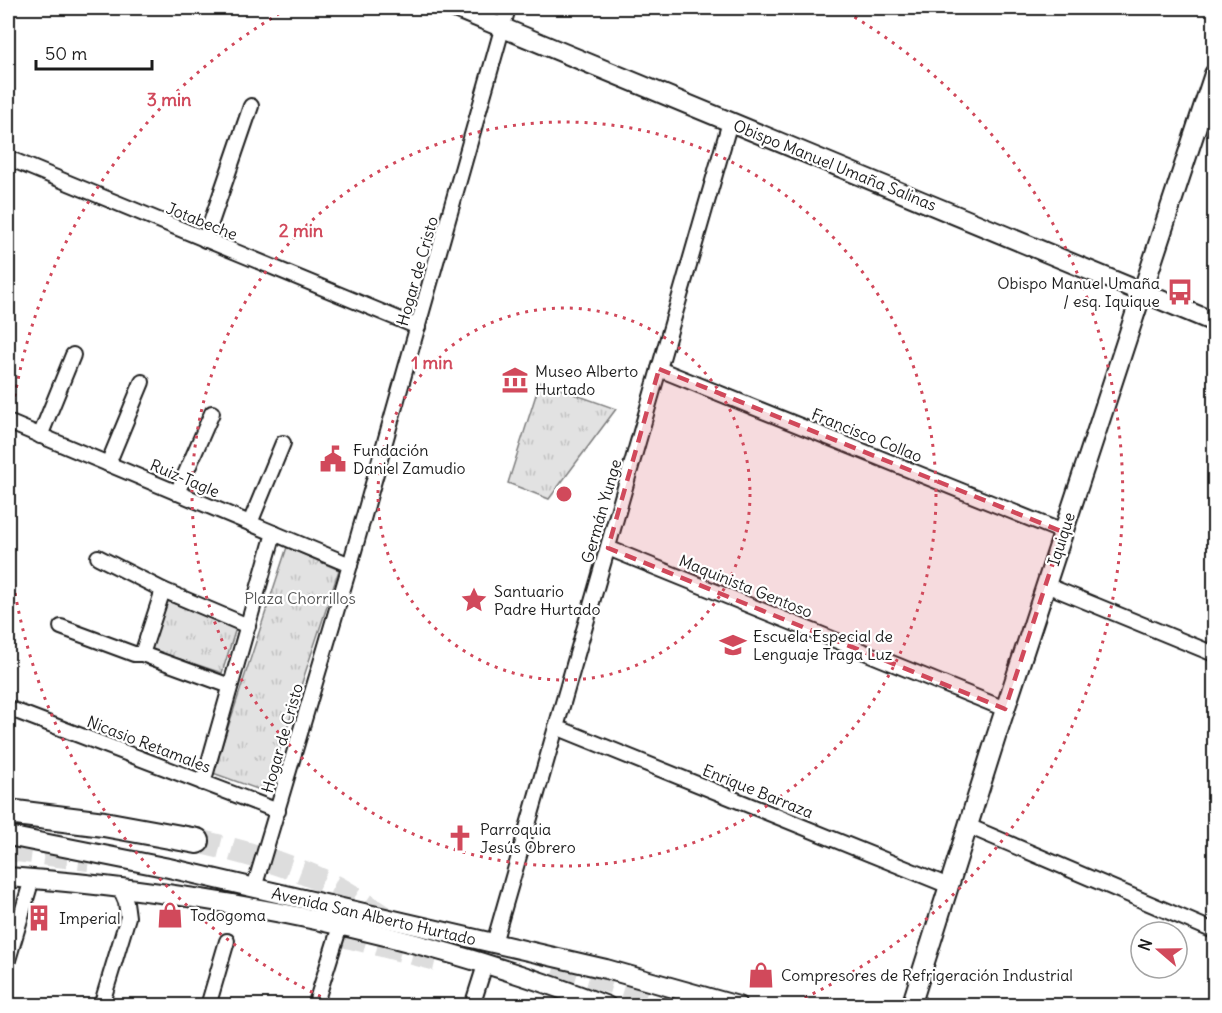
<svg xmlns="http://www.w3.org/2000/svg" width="1222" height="1013" viewBox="0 0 1222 1013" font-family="Delius,sans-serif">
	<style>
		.grass { fill: url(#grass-tufts); stroke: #7f7f7f; stroke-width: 1.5 }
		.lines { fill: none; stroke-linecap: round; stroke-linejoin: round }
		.highway-tunnel { stroke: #ddd; stroke-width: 24; stroke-dasharray: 24 12; stroke-linecap: butt }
		.street-casing { stroke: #1c1c1c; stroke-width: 18 }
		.secondary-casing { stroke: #1c1c1c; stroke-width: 22 }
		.highway-casing { stroke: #1c1c1c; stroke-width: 28 }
		.street { stroke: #fff; stroke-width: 14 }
		.secondary { stroke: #fff; stroke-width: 18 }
		.highway { stroke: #fff; stroke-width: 24 }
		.marked { fill: #d1495b; fill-opacity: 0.2; stroke: #d1495b; stroke-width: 4.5; stroke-dasharray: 12 8; stroke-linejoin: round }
		.ring { fill: none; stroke: #d1495b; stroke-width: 3; stroke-dasharray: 3 6 }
		.labels { text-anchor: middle; stroke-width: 4.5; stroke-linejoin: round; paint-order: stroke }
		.street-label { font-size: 16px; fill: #1c1c1c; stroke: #fff }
		.poi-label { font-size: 16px; fill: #1c1c1c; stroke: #fff; text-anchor: start }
		.park-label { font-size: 16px; fill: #575757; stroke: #fff }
		.centre { fill: #d1495b; stroke: #fff; stroke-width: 3 }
		.ring-label { font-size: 18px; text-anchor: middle; font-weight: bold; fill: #d1495b; stroke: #fff; stroke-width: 4.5; stroke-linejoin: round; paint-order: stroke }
	</style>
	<defs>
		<pattern id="grass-tufts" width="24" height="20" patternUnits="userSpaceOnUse" patternTransform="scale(1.5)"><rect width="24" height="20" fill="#e2e2e2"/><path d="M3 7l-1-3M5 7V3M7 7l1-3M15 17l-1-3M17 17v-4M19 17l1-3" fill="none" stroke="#c1c1c1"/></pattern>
	</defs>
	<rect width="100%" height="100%" fill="#fff"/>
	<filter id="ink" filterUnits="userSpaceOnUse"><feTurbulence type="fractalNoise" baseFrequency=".0167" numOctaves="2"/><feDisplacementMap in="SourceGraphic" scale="12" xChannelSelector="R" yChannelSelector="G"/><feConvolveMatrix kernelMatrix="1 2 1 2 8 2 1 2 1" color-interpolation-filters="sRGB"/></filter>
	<g filter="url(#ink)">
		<g class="grass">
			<polygon points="540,382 616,409 549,499 508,483"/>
			<polygon points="287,547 339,570 266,792 213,773"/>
			<polygon points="165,600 236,628 222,673 149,649"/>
		</g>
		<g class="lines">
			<g class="highway-tunnel">
				<path d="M197,841c50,12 100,25 146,50 15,9 29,19 43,28"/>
				<polyline points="8,849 89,859"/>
				<polyline points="343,935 437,959"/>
				<polyline points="555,965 694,1006"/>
			</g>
			<g class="street-casing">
				<g id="street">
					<polyline points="8,158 418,327"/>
					<polyline points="205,240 251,106"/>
					<polyline points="659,369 1063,532"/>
					<polyline points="8,422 350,565"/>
					<polyline points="40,436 73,355"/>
					<polyline points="108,464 142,382"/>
					<polyline points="177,493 212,413"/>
					<polyline points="250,523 283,443"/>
					<polyline points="608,548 1005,709"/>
					<polyline points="98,557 163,590 248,626"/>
					<polyline points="1046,585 1214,654"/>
					<polyline points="61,627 134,654 142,654 230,686"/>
					<polyline points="142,654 163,590"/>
					<polyline points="8,708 278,811"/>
					<polyline points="556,727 949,886"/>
					<polyline points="203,783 274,533"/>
					<polyline points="968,826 1214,931"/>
					<polyline points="254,888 350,565 508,8"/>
					<polyline points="494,943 730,122"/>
					<polyline points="8,960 32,879"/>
					<polyline points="101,1006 128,917 126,902 120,888"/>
					<polyline points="208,1006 227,941"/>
					<polyline points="315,1006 340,926"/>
					<polyline points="472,1006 485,965"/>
				</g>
			</g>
			<g class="secondary-casing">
				<g id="secondary">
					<polyline points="455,8 1214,322"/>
					<polyline points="8,836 169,868 606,969 738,1006"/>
					<path d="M8,877c203,15 408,55 599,129"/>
					<polyline points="911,1006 996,737 1214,74"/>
				</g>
			</g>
			<g class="highway-casing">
				<polyline id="highway" points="8,812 104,824 197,841"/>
			</g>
			<use href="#street" class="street"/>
			<use href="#secondary" class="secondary"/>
			<use href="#highway" class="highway"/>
		</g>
	</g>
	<path class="marked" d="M659,369l404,163 -58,177 -397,-161z"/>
	<g class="ring">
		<circle cx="564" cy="494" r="186"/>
		<circle cx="564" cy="494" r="372"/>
		<path d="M337 1004A558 558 0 0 1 8 538M8 450A558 558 0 0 1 289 8M839 8A558 558 0 0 1 791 1004"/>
	</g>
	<defs>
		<g id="bus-bare" transform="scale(2.07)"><path d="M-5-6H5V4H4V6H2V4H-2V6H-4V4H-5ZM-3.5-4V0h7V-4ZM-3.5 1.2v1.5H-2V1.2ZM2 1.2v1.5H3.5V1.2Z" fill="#d1495b" stroke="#fff" stroke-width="2.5" paint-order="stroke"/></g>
		<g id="museum-bare" transform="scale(2.07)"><path d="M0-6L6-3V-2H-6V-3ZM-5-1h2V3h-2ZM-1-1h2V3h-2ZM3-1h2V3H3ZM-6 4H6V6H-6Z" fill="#d1495b" stroke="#fff" stroke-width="2.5" paint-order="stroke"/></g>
		<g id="civic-bare" transform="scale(2.07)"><path d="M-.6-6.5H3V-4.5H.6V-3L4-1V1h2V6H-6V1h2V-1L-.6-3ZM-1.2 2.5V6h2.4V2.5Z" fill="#d1495b" stroke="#fff" stroke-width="2.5" paint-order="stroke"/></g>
		<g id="sight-bare" transform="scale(2.07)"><path d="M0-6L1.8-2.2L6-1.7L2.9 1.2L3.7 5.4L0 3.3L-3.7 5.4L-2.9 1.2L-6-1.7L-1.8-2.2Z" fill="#d1495b" stroke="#fff" stroke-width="2.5" paint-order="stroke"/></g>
		<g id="school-bare" transform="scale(2.07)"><path d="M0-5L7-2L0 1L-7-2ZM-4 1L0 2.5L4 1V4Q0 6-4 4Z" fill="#d1495b" stroke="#fff" stroke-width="2.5" paint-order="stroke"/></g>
		<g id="church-bare" transform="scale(2.07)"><path d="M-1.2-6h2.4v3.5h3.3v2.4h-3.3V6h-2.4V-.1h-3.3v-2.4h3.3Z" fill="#d1495b" stroke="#fff" stroke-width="2.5" paint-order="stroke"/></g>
		<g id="shop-bare" transform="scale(2.07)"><path d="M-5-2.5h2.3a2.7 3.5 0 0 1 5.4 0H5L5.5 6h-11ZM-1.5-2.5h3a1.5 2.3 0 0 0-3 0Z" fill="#d1495b" stroke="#fff" stroke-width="2.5" paint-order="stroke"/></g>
		<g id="building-bare" transform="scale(2.07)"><path d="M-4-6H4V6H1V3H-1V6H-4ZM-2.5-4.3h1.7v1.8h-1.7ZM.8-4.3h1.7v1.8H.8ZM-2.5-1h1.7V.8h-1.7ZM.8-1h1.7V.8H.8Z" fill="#d1495b" stroke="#fff" stroke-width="2.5" paint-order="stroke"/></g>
	</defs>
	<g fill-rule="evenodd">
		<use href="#bus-bare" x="1180" y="292"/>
		<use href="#museum-bare" x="515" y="380"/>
		<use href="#civic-bare" x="333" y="459"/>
		<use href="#sight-bare" x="474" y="600"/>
		<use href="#school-bare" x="733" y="645"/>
		<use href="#church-bare" x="460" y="838"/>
		<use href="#shop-bare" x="170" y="915"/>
		<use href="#building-bare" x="39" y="918"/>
		<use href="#shop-bare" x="761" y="975"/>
	</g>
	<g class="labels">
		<g class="street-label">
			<text transform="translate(835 165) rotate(22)" y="6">Obispo Manuel Umaña Salinas</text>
			<text transform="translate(202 221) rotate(22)" y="6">Jotabeche</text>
			<text transform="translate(417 271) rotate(-74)" y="6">Hogar de Cristo</text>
			<text transform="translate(867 435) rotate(22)" y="6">Francisco Collao</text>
			<text transform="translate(185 478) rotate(23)" y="6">Ruiz-Tagle</text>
			<text transform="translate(601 511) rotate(-74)" y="6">Germán Yunge</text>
			<text transform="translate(1061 539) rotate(-72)" y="6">Iquique</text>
			<text transform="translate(746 586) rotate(22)" y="6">Maquinista Gentoso</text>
			<text transform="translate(282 738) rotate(-74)" y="6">Hogar de Cristo</text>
			<text transform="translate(149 744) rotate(21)" y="6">Nicasio Retamales</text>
			<text transform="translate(758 791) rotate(22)" y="6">Enrique Barraza</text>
			<text transform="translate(374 916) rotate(13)" y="6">Avenida San Alberto Hurtado</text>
		</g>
		<g class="poi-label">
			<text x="1160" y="289" text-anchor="end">Obispo Manuel Umaña<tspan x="1160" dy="18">/ esq. Iquique</tspan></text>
			<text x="535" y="377">Museo Alberto<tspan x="535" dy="18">Hurtado</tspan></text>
			<text x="353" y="456">Fundación<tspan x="353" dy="18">Daniel Zamudio</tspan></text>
			<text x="494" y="597">Santuario<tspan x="494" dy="18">Padre Hurtado</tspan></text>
			<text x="753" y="642">Escuela Especial de<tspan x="753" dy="18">Lenguaje Traga Luz</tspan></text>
			<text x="480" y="835">Parroquia<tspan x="480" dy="18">Jesús Obrero</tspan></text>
			<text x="190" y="921">Todogoma</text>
			<text x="59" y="924">Imperial</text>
			<text x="781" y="981">Compresores de Refrigeración Industrial</text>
		</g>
		<g class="park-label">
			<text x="300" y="604">Plaza Chorrillos</text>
		</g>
	</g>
	<circle cx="564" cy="494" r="9" class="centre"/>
	<g class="ring-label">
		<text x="169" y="106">3 min</text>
		<text x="301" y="237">2 min</text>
		<text x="432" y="369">1 min</text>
	</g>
	<rect width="1222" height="1013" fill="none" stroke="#fff" stroke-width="30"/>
	<rect x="15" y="15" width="1192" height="983" fill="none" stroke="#1c1c1c" stroke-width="2" filter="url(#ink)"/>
	<g transform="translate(1159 950) rotate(290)"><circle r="28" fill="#ffffff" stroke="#a4a4a4" stroke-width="1.5"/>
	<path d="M0-4.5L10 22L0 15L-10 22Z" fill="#d1495b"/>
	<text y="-9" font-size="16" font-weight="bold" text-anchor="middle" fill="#1c1c1c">N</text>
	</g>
	<path d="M36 60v9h116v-9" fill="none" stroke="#1c1c1c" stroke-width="3"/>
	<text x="45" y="60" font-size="18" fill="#1c1c1c" stroke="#ffffff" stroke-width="4.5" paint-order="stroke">50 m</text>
</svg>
